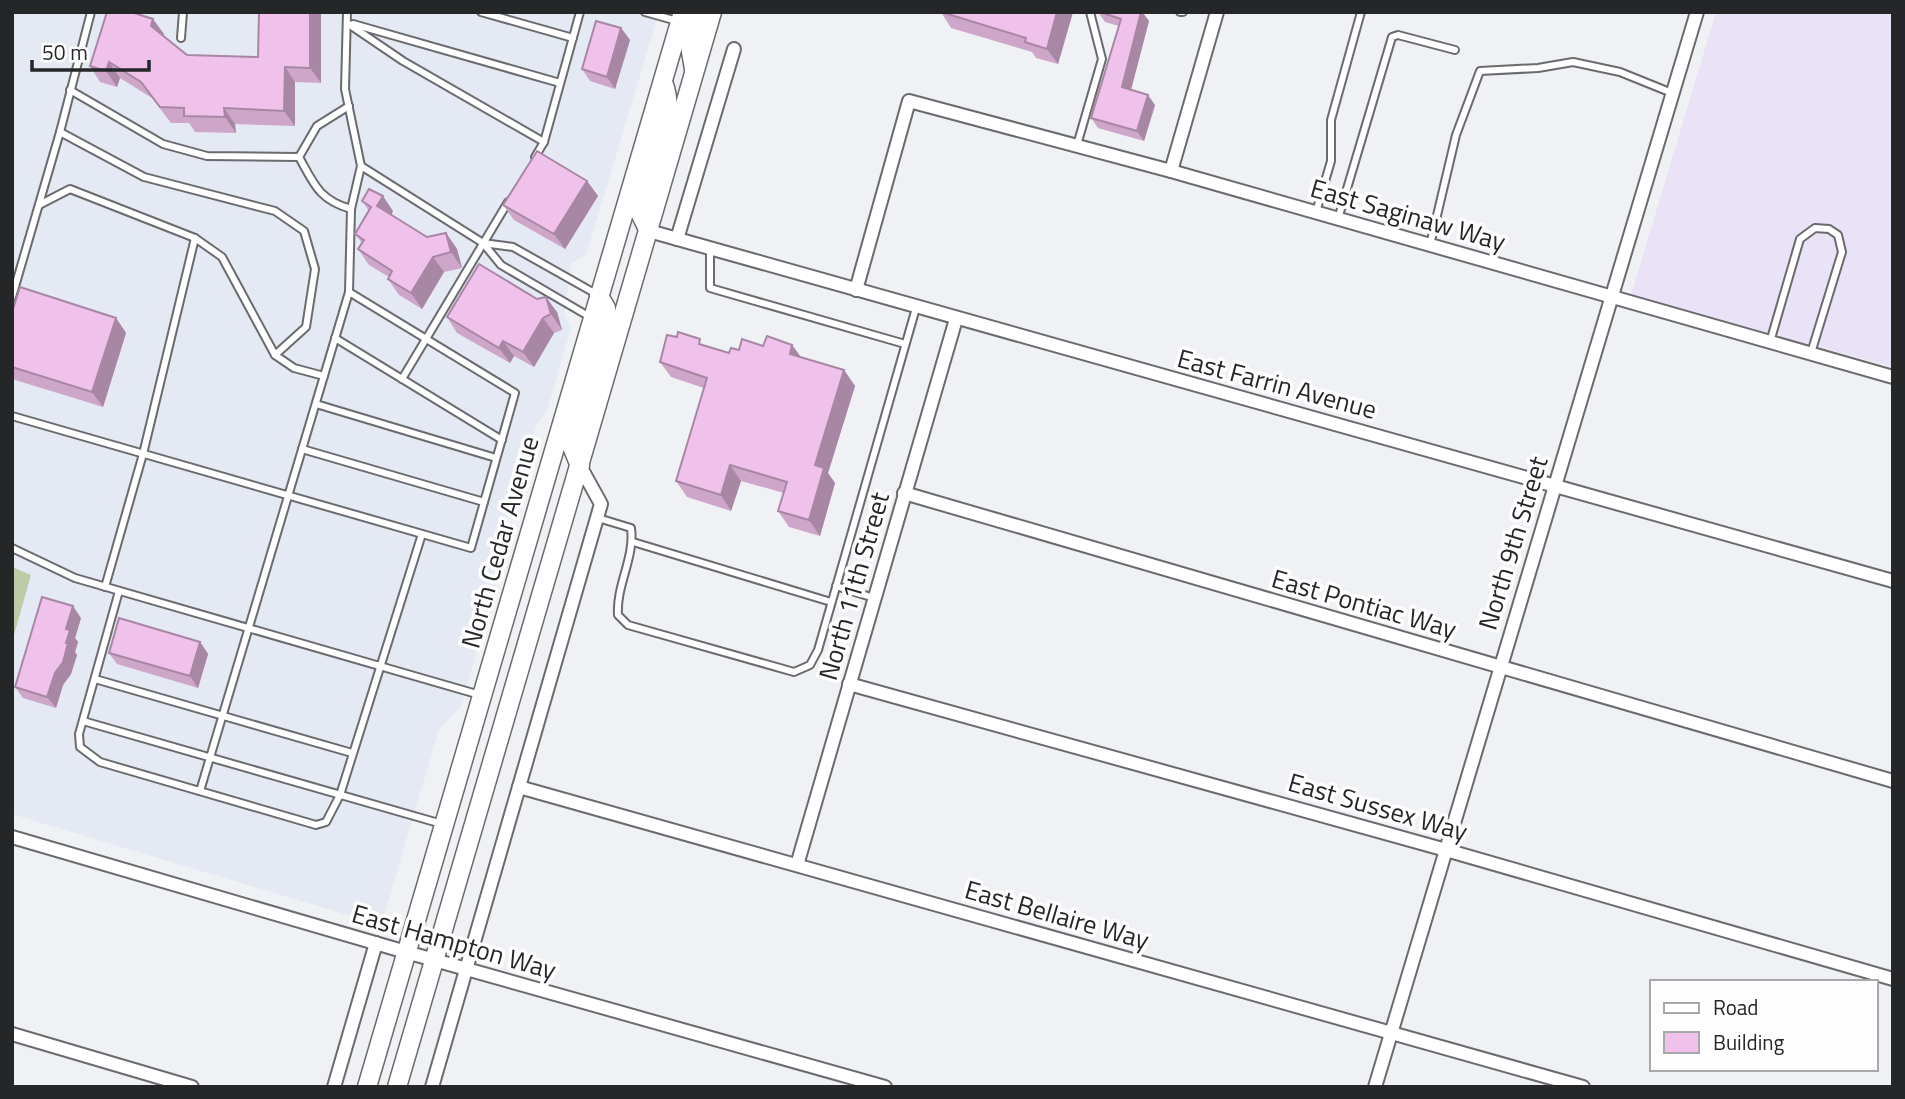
<svg xmlns="http://www.w3.org/2000/svg" width="1905" height="1099" viewBox="0 0 1905 1099" font-family="'Titillium Web',sans-serif">
	<style>
		.built { fill: #e4e9f4 }
		.education { fill: #eae3f8 }
		.green { fill: #bfcaa6 }
		.lines { fill: none; stroke-linecap: round; stroke-linejoin: round }
		.service-casing { stroke: #6a6b6e; stroke-width: 10 }
		.minor-casing { stroke: #6a6b6e; stroke-width: 16 }
		.secondary-casing { stroke: #6a6b6e; stroke-width: 21 }
		.service { stroke: #fff; stroke-width: 6 }
		.minor { stroke: #fff; stroke-width: 12 }
		.secondary { stroke: #fff; stroke-width: 18 }
		.wall { fill: #cea6ca }
		.shaded-wall { fill: #a887a4 }
		.building { fill: #f0c1eb; stroke: #a887a4; stroke-width: 2 }
		.labels { text-anchor: middle; stroke-width: 7; stroke-linejoin: round; paint-order: stroke }
		.street-label { font-size: 26px; fill: #252627; stroke: #fefeff }
	</style>
	<rect width="100%" height="100%" fill="#eff1f4"/>
	<polygon class="built" points="12,12 659,12 586,255 571,264 564,315 571,327 547,411 536,425 507,521 507,545 461,706 439,729 383,919 374,923 12,814"/>
	<polygon class="education" points="1716,12 1893,12 1893,367 1631,295"/>
	<polygon class="green" points="12,567 31,575 12,642"/>
	<g class="lines">
		<g class="service-casing">
			<g id="service">
				<polyline points="481,12 573,38"/>
				<polyline points="645,12 677,21"/>
				<polyline points="1180,12 1183,12"/>
				<polyline points="347,23 403,61 544,142"/>
				<polyline points="353,24 560,83"/>
				<polyline points="181,38 183,12"/>
				<polyline points="70,90 163,144 207,156 299,157 317,126 349,106"/>
				<polyline points="60,132 91,12"/>
				<polyline points="1077,145 1102,59 1090,12"/>
				<path d="M299,157c15,27 20,43 52,52"/>
				<polyline points="535,157 544,142 580,12"/>
				<polyline points="361,166 483,243"/>
				<polyline points="39,205 70,189 195,238"/>
				<polyline points="1316,212 1331,161 1331,120 1361,12"/>
				<polyline points="1338,219 1392,37 1398,35 1455,50"/>
				<polyline points="1430,245 1456,135 1480,71 1538,68 1573,62 1620,72 1672,93"/>
				<polyline points="710,248 710,288 905,344"/>
				<polyline points="12,297 60,132 144,177 275,211 304,231 315,269 306,327 275,355"/>
				<polyline points="590,317 501,265 483,243 513,247 598,295"/>
				<polyline points="335,338 502,440"/>
				<polyline points="1770,342 1800,239 1815,228 1829,229 1838,235 1842,252 1811,353"/>
				<polyline points="402,379 508,202"/>
				<polyline points="316,404 496,458"/>
				<polyline points="12,416 471,548 515,393 349,292"/>
				<polyline points="302,449 484,502"/>
				<path d="M598,518l33,10c4,30 -15,57 -13,87l10,10 166,47 16,-7 8,-15 98,-342"/>
				<polyline points="633,542 831,602"/>
				<polyline points="12,548 75,578 480,695"/>
				<polyline points="836,586 874,598"/>
				<polyline points="105,587 143,454 195,238 222,257 275,355 294,368 324,376"/>
				<polyline points="119,591 79,734 80,747 100,762 316,825 326,822 340,795 422,534"/>
				<polyline points="95,679 352,753"/>
				<polyline points="83,721 442,824"/>
				<polyline points="200,791 349,292 351,209 361,166 345,89 347,12"/>
			</g>
		</g>
		<g class="minor-casing">
			<g id="minor">
				<polyline points="1171,171 1217,12"/>
				<polyline points="649,231 1893,581"/>
				<polyline points="677,239 734,49"/>
				<polyline points="856,290 909,101 1171,171 1893,377"/>
				<polyline points="904,493 1893,781"/>
				<polyline points="849,684 1446,850 1893,979"/>
				<polyline points="519,787 1583,1087"/>
				<polyline points="12,837 406,952 885,1087"/>
				<polyline points="797,865 956,319"/>
				<polyline points="12,1034 192,1087"/>
				<polyline points="334,1087 376,943"/>
				<polyline points="432,1087 601,504 580,466"/>
				<polyline points="1375,1087 1697,12"/>
			</g>
		</g>
		<g class="secondary-casing">
			<g id="secondary">
				<polyline points="694,69 690,46 698,12"/>
				<path d="M649,231l-9,-18c10,-35 37,-94 24,-128"/>
				<polyline points="580,466 571,444 606,324 606,308 599,296"/>
				<polyline points="367,1087 683,12"/>
				<polyline points="397,1087 712,12"/>
			</g>
		</g>
		<use href="#service" class="service"/>
		<use href="#minor" class="minor"/>
		<use href="#secondary" class="secondary"/>
	</g>
	<g class="wall">
		<polygon points="321,12 321,83 295,82 295,126 235,124 236,133 195,132 189,123 171,123 152,98 120,78 117,87 100,82 90,66 164,34 163,36 187,55 258,57"/>
		<polygon points="941,12 1073,12 1058,64 1036,58 1032,52 951,28"/>
		<polygon points="1098,12 1142,12 1149,21 1131,90 1155,105 1144,141 1098,128 1091,118 1119,26 1105,22"/>
		<polygon points="621,28 630,40 615,89 590,81 582,69"/>
		<polygon points="587,181 598,196 565,249 514,220 503,205"/>
		<polygon points="362,201 393,211 391,215 427,237 446,233 457,249 462,268 444,272 422,309 399,295 388,279 389,277 369,265 358,249 362,243 355,234 369,211"/>
		<polygon points="12,312 116,318 126,333 103,407 12,379"/>
		<polygon points="557,312 562,330 554,333 534,367 514,356 510,363 457,333 447,317"/>
		<polygon points="792,345 801,357 844,370 855,386 828,473 835,483 820,536 789,527 778,511 784,493 741,481 731,511 687,497 676,481 704,388 671,377 660,362 705,346 729,353 739,350 763,346"/>
		<polygon points="81,618 75,638 78,642 75,652 77,655 71,674 63,685 56,708 23,698 15,687"/>
		<polygon points="200,642 208,654 198,688 117,664 109,653"/>
	</g>
	<g class="shaded-wall">
		<polygon points="310,12 321,12 321,83 310,68"/>
		<polygon points="1057,12 1073,12 1058,64 1047,49"/>
		<polygon points="1141,12 1142,12 1149,21 1129,97 1122,87"/>
		<polygon points="153,19 164,34 161,42 151,26"/>
		<polygon points="621,28 630,40 615,89 607,77"/>
		<polygon points="109,62 120,78 117,87 106,71"/>
		<polygon points="285,67 295,82 295,126 284,111"/>
		<polygon points="1148,95 1155,105 1144,141 1137,131"/>
		<polygon points="224,108 235,124 236,133 225,117"/>
		<polygon points="587,181 598,196 565,249 554,234"/>
		<polygon points="383,196 393,211 388,222 377,206"/>
		<polygon points="446,233 457,249 462,268 451,252"/>
		<polygon points="433,257 444,272 422,309 411,293"/>
		<polygon points="546,297 557,312 562,330 551,314"/>
		<polygon points="116,318 126,333 103,407 92,392"/>
		<polygon points="543,318 554,333 534,367 523,352"/>
		<polygon points="503,341 514,356 510,363 499,348"/>
		<polygon points="792,345 803,360 790,354"/>
		<polygon points="844,370 855,386 828,473 835,483 820,536 809,520 815,465"/>
		<polygon points="730,465 741,481 731,511 721,495"/>
		<polygon points="73,606 81,618 75,638 78,642 75,652 77,655 71,674 63,685 56,708 47,697 66,643 66,629"/>
		<polygon points="200,642 208,654 198,688 190,676"/>
	</g>
	<g class="building">
		<polygon points="107,12 131,12 153,19 151,26 187,55 258,57 259,12 310,12 310,68 285,67 284,111 224,108 225,117 184,116 184,108 160,107 141,82 109,62 106,71 90,66"/>
		<polygon points="941,12 1057,12 1047,49 1025,42 1026,38"/>
		<polygon points="1100,12 1141,12 1122,87 1148,95 1137,131 1091,118 1121,19"/>
		<polygon points="596,21 621,28 607,77 582,69"/>
		<polygon points="537,151 587,181 554,234 503,205"/>
		<polygon points="369,189 383,196 377,206 427,237 446,233 451,252 433,257 411,293 388,279 392,271 358,249 364,240 355,234 371,207 362,201"/>
		<polygon points="479,264 537,299 546,297 551,314 543,318 523,352 503,341 499,348 447,317"/>
		<polygon points="20,287 116,318 92,392 12,367 12,312"/>
		<polygon points="678,332 700,339 699,344 729,353 731,348 739,350 742,339 763,346 767,336 792,345 790,354 844,370 815,465 824,468 809,520 778,511 787,482 730,465 721,495 676,481 707,378 660,362 667,335 677,337"/>
		<polygon points="42,597 73,606 66,629 70,630 66,643 68,643 63,662 55,673 47,697 15,687"/>
		<polygon points="119,618 200,642 190,676 109,653"/>
	</g>
	<g class="labels">
		<g class="street-label">
			<text transform="translate(1408 215) rotate(16)" y="9">East Saginaw Way</text>
			<text transform="translate(1277 384) rotate(15)" y="9">East Farrin Avenue</text>
			<text transform="translate(500 542) rotate(-74)" y="9">North Cedar Avenue</text>
			<text transform="translate(1513 543) rotate(-73)" y="9">North 9th Street</text>
			<text transform="translate(854 586) rotate(-74)" y="9">North 11th Street</text>
			<text transform="translate(1364 604) rotate(16)" y="9">East Pontiac Way</text>
			<text transform="translate(1378 807) rotate(16)" y="9">East Sussex Way</text>
			<text transform="translate(1057 915) rotate(16)" y="9">East Bellaire Way</text>
			<text transform="translate(454 942) rotate(16)" y="9">East Hampton Way</text>
		</g>
	</g>
	<rect width="1905" height="1099" fill="none" stroke="#252627" stroke-width="28"/>
	<rect x="1650" y="980" width="228" height="91" fill="#fefeff" stroke="#a7a8a9" stroke-width="2"/>
	<rect x="1664" y="1003" width="35" height="10" fill="#ffffff" stroke="#a7a8a9" stroke-width="2"/>
	<text x="1713" y="1015" font-size="21" fill="#252627">Road</text>
	<rect x="1664" y="1032" width="35" height="21" fill="#f0c1eb" stroke="#a7a8a9" stroke-width="2"/>
	<text x="1713" y="1050" font-size="21" fill="#252627">Building</text>
	<path d="M32 60v10h117v-10" fill="none" stroke="#252627" stroke-width="3.5"/>
	<text x="42" y="60" font-size="21" fill="#252627" stroke="#fefeff" stroke-width="5" paint-order="stroke">50 m</text>
</svg>
